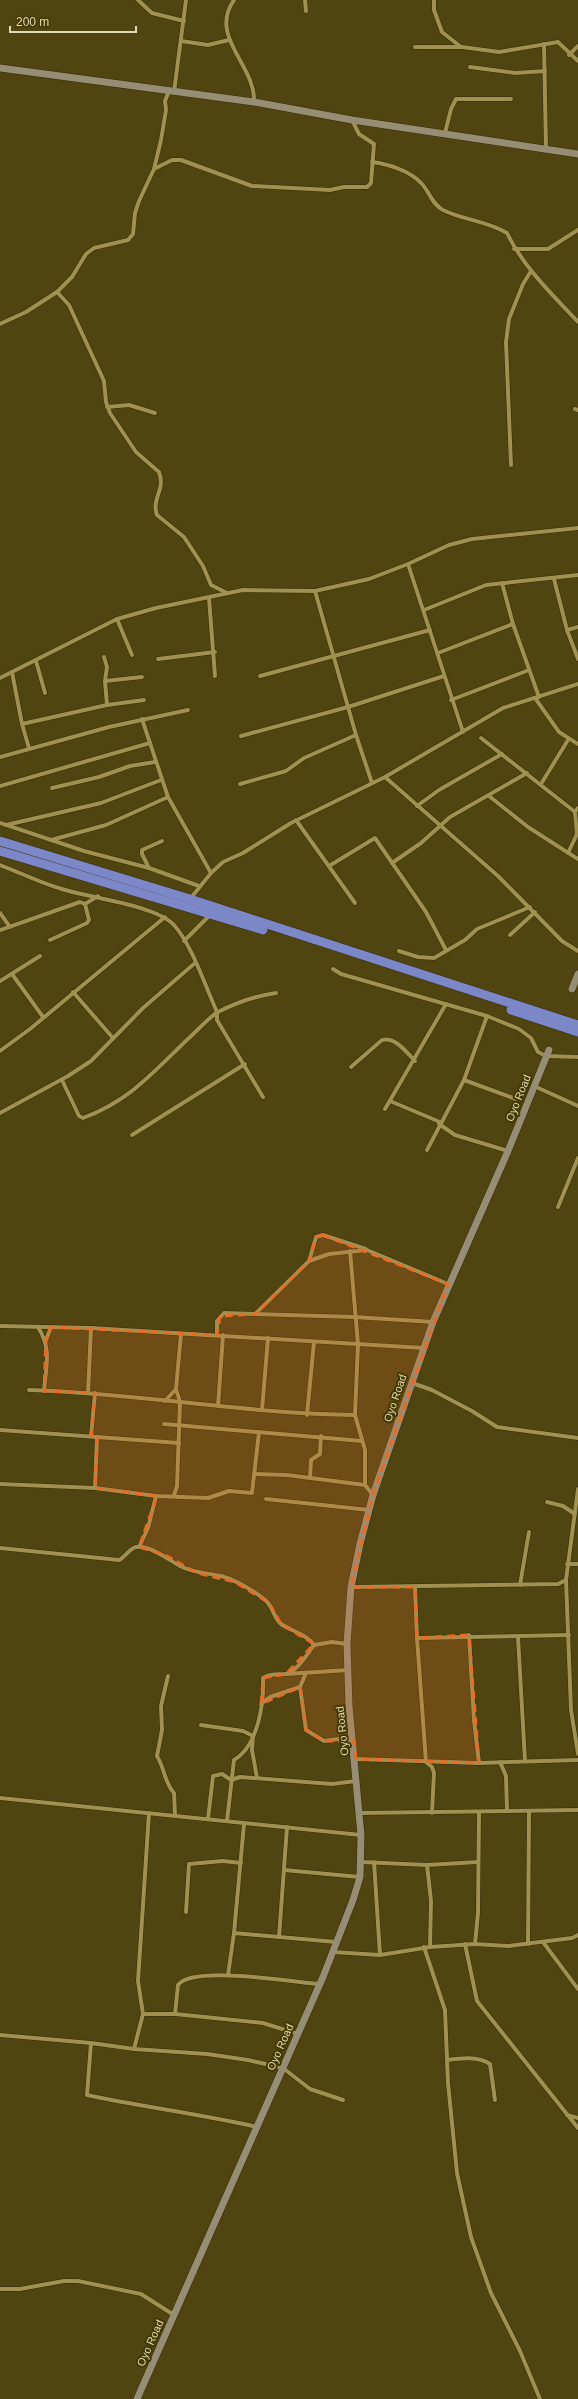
<svg xmlns="http://www.w3.org/2000/svg" width="578" height="2399" viewBox="0 0 578 2399" font-family="Arial,sans-serif">
	<style>
		.lines { fill: none; stroke-linecap: round; stroke-linejoin: round }
		.street-casing { stroke: #332b07; stroke-width: 5 }
		.secondary-casing { stroke: #332b07; stroke-width: 8 }
		.highway-casing { stroke: #332b07; stroke-width: 10 }
		.street { stroke: #a19150; stroke-width: 4 }
		.secondary { stroke: #968e74; stroke-width: 7 }
		.highway { stroke: #7c87c7; stroke-width: 9 }
		.marked { fill: #e76c26; fill-opacity: 0.2; stroke: #e76c26; stroke-width: 3; stroke-dasharray: 8 5; stroke-linejoin: round }
		.labels { text-anchor: middle; stroke-width: 4; stroke-linejoin: round; paint-order: stroke }
		.street-label { font-size: 11px; fill: #e0d9b8; stroke: #453902 }
	</style>
	<rect width="100%" height="100%" fill="#504411"/>
	<g class="lines">
		<g class="street-casing">
			<g id="street">
				<polyline points="138,0 152,13 184,21"/>
				<path d="M234,0c-26,37 22,65 20,102"/>
				<polyline points="305,0 306,11"/>
				<polyline points="434,0 434,10 442,32 461,47"/>
				<polyline points="181,41 208,45 229,40"/>
				<polyline points="544,44 546,149"/>
				<polyline points="415,47 462,47 499,52 558,42 578,61"/>
				<polyline points="569,55 578,46"/>
				<polyline points="470,67 515,73 545,71"/>
				<path d="M169,91l-4,10 1,9 -5,30 -7,29 -15,32 -4,12 -2,21 -5,6 -34,8 -8,6 -14,23 -15,15 12,13 35,76 2,21 4,11 26,39 23,20c7,18 -8,26 -2,43l27,22 19,29 8,19 16,8"/>
				<polyline points="174,92 186,0"/>
				<polyline points="445,133 451,109 456,99 511,99"/>
				<path d="M372,162c16,2 39,9 50,22 8,9 10,20 21,26 20,10 44,11 64,23 17,35 45,61 71,89"/>
				<polyline points="154,169 172,160 181,160 252,186 330,190 344,187 367,187 371,183 374,144 359,134 352,120"/>
				<polyline points="514,249 548,249 578,230"/>
				<polyline points="0,324 26,312 57,292"/>
				<polyline points="107,407 129,405 155,413"/>
				<polyline points="575,409 578,410"/>
				<polyline points="511,465 506,342 509,319 523,284 531,271"/>
				<polyline points="408,564 463,732"/>
				<polyline points="554,579 567,630 578,659"/>
				<polyline points="502,583 513,624 539,697"/>
				<polyline points="315,591 356,735 372,783"/>
				<polyline points="209,598 215,676"/>
				<polyline points="424,610 486,585 578,575"/>
				<polyline points="117,619 132,655"/>
				<polyline points="567,630 578,627"/>
				<polyline points="438,653 513,624"/>
				<polyline points="104,657 107,667 105,681 107,705"/>
				<polyline points="158,659 215,652"/>
				<polyline points="36,661 45,693"/>
				<polyline points="12,672 22,724 29,748"/>
				<polyline points="260,676 430,630"/>
				<polyline points="0,678 117,619 156,608 243,590 315,591 369,579 408,564 449,545 472,539 578,528"/>
				<polyline points="105,681 142,677"/>
				<polyline points="535,698 559,732 578,744"/>
				<polyline points="451,700 529,670"/>
				<polyline points="142,719 168,797 211,873"/>
				<polyline points="22,724 107,705 144,700"/>
				<polyline points="241,736 348,707 444,676"/>
				<polyline points="481,738 575,812"/>
				<polyline points="0,757 109,727 188,710"/>
				<polyline points="385,777 498,876 562,941 578,951"/>
				<polyline points="240,784 286,771 304,758 356,735"/>
				<polyline points="541,784 568,740"/>
				<polyline points="0,786 150,743"/>
				<polyline points="52,788 99,777 130,766 155,762"/>
				<polyline points="489,796 528,827 578,859"/>
				<polyline points="417,806 439,790 502,754"/>
				<polyline points="296,820 355,903"/>
				<polyline points="0,823 84,851 149,868 199,886"/>
				<polyline points="6,825 101,803 161,780"/>
				<polyline points="51,840 106,825 168,797"/>
				<polyline points="568,853 577,834 575,812 578,808"/>
				<polyline points="392,863 421,843 450,817 527,773"/>
				<path d="M0,865c21,8 41,18 62,24 28,9 93,16 112,36 18,20 32,63 43,87v8l46,77"/>
				<polyline points="329,866 375,838 426,912 446,950"/>
				<polyline points="149,868 142,854 142,850 162,841"/>
				<polyline points="190,899 211,873 223,862 243,853 291,823 385,777 503,708 578,684"/>
				<polyline points="0,913 10,927"/>
				<polyline points="0,930 80,902 85,904 98,896"/>
				<polyline points="510,935 535,912"/>
				<polyline points="50,940 87,923 89,920 85,904"/>
				<polyline points="184,941 211,914"/>
				<polyline points="399,951 418,957 434,958 465,940 477,929 530,907"/>
				<polyline points="333,969 341,974 487,1016 519,1029 531,1038 538,1052 546,1056 578,1057"/>
				<polyline points="12,974 43,1017"/>
				<polyline points="0,981 40,956"/>
				<polyline points="73,992 113,1038"/>
				<polyline points="0,1051 30,1029 165,917"/>
				<path d="M351,1067l31,-27c14,-3 24,12 33,21"/>
				<path d="M62,1080l17,36 4,2c48,-18 70,-46 106,-80 9,-8 19,-20 29,-26 19,-10 37,-16 58,-19"/>
				<polyline points="464,1080 516,1099"/>
				<polyline points="534,1086 578,1106"/>
				<polyline points="390,1101 440,1122"/>
				<polyline points="385,1109 446,1004"/>
				<polyline points="0,1113 68,1076 91,1061 143,1008 195,963"/>
				<polyline points="439,1124 455,1135 508,1151"/>
				<polyline points="132,1135 245,1064"/>
				<polyline points="427,1150 464,1080 487,1016"/>
				<polyline points="558,1207 578,1158"/>
				<polyline points="350,1251 358,1344 355,1415 365,1450 365,1485 373,1495"/>
				<polyline points="309,1261 316,1237 323,1235 366,1249"/>
				<polyline points="255,1314 309,1261 329,1254 367,1250 448,1284"/>
				<polyline points="0,1326 91,1328 424,1348"/>
				<path d="M38,1327c14,22 8,39 6,64"/>
				<polyline points="217,1335 217,1321 224,1313 354,1317 433,1322"/>
				<polyline points="46,1340 51,1327"/>
				<polyline points="412,1383 432,1390 472,1411 497,1427 578,1438"/>
				<path d="M29,1390c109,3 217,24 326,25"/>
				<polyline points="88,1393 91,1328"/>
				<polyline points="165,1401 176,1389"/>
				<polyline points="218,1406 223,1335"/>
				<polyline points="262,1410 268,1338"/>
				<polyline points="307,1415 314,1342"/>
				<polyline points="164,1424 362,1441"/>
				<polyline points="0,1430 179,1443"/>
				<polyline points="91,1436 95,1393"/>
				<polyline points="255,1474 287,1475 365,1485"/>
				<polyline points="310,1478 311,1460 320,1454 321,1436"/>
				<polyline points="0,1484 95,1488 156,1496 208,1498 229,1491 252,1493 259,1432"/>
				<polyline points="95,1488 97,1437"/>
				<polyline points="174,1495 177,1486 180,1402 176,1389 181,1334"/>
				<polyline points="266,1499 369,1510"/>
				<polyline points="547,1502 563,1506 575,1514"/>
				<polyline points="139,1547 148,1528 156,1496"/>
				<path d="M0,1548l119,12c6,-3 11,-12 17,-13 14,-2 33,13 44,19 13,7 27,7 41,10 14,4 31,14 43,23 9,6 9,18 17,25 10,7 25,10 33,21l18,-3 15,2"/>
				<polyline points="567,1564 578,1564"/>
				<polyline points="566,1580 571,1710 578,1754"/>
				<polyline points="520,1585 529,1532"/>
				<polyline points="351,1587 558,1584 566,1580 578,1489"/>
				<polyline points="415,1587 417,1638 569,1635"/>
				<polyline points="469,1635 474,1720 479,1763"/>
				<polyline points="518,1637 525,1761"/>
				<polyline points="417,1638 426,1762 432,1767 434,1773 432,1813"/>
				<polyline points="306,1673 300,1687 306,1730 324,1741 338,1739 353,1741"/>
				<polyline points="286,1674 348,1670"/>
				<path d="M168,1676l-7,30 1,24 -5,26c8,13 7,26 17,37l1,22"/>
				<polyline points="261,1704 270,1697 300,1687"/>
				<polyline points="201,1725 243,1731 253,1736 252,1750 257,1778"/>
				<polyline points="356,1759 479,1763 578,1760"/>
				<polyline points="500,1762 506,1776 507,1811"/>
				<polyline points="0,1798 361,1835"/>
				<polyline points="360,1813 578,1810"/>
				<polyline points="208,1819 213,1776 222,1774 231,1780 240,1777 332,1784 356,1781"/>
				<path d="M227,1821l7,-61c24,-14 30,-56 29,-82 8,-5 14,-3 22,-4 12,-2 22,-20 29,-29"/>
				<polyline points="361,1862 427,1865 478,1862"/>
				<polyline points="374,1862 380,1955"/>
				<polyline points="427,1865 431,1901 430,1947"/>
				<polyline points="284,1870 360,1877"/>
				<polyline points="186,1912 189,1864 223,1861 241,1863"/>
				<polyline points="234,1933 336,1942"/>
				<polyline points="279,1937 287,1827"/>
				<polyline points="543,1942 578,1989"/>
				<polyline points="465,1944 477,2001 578,2128"/>
				<polyline points="475,1944 478,1913 479,1812"/>
				<polyline points="528,1944 529,1812"/>
				<polyline points="424,1947 445,2010 448,2083 457,2173 471,2237 491,2293 520,2351 540,2399"/>
				<polyline points="333,1952 380,1955 430,1947 475,1944 508,1946 572,1938 578,1935"/>
				<polyline points="228,1975 234,1933 244,1824"/>
				<polyline points="143,2014 175,2014 263,2023 298,2034"/>
				<path d="M175,2014l3,-29c15,-20 115,-3 141,-1"/>
				<polyline points="0,2035 91,2043 134,2049 207,2054 248,2060 283,2068 310,2089 343,2100"/>
				<path d="M91,2043l-4,52c56,12 113,19 170,32"/>
				<polyline points="134,2049 143,2014 138,1981 149,1813"/>
				<path d="M447,2060c14,-2 31,-4 43,4l5,36"/>
				<polyline points="567,2115 578,2118"/>
				<polyline points="0,2289 20,2289 64,2281 78,2281 141,2294 174,2315"/>
			</g>
		</g>
		<g class="secondary-casing">
			<g id="secondary">
				<polyline points="0,68 254,102 352,120 578,154"/>
				<polyline points="572,989 578,974"/>
				<polyline points="137,2399 323,1977 353,1900 360,1877 361,1835 349,1706 347,1644 351,1587 360,1544 373,1495 433,1322 508,1151 549,1050"/>
			</g>
		</g>
		<g class="highway-casing">
			<g id="highway">
				<polyline points="0,841 190,899 578,1025"/>
				<polyline points="0,851 263,930"/>
				<polyline points="511,1010 578,1032"/>
			</g>
		</g>
		<use href="#street" class="street"/>
		<use href="#secondary" class="secondary"/>
		<use href="#highway" class="highway"/>
	</g>
	<path class="marked" d="M323,1235l125,49 -75,211 -22,92h64l2,51 52,-3 10,128 -123,-4 -2,-18h-30l-18,-11 -6,-43 -39,17 2,-26 23,-4 28,-30 -33,-20 -12,-21 -34,-21 -38,-9 -32,-18 -26,-8 18,-51 -62,-8 2,-51 -6,-1 4,-43 -51,-2 2,-51 5,-13 166,8 3,-19 35,-2 54,-53 7,-24z"/>
	<g class="labels">
		<g class="street-label">
			<text transform="translate(518 1098) rotate(-68)" y="4">Oyo Road</text>
			<text transform="translate(395 1398) rotate(-71)" y="4">Oyo Road</text>
			<text transform="translate(342 1731) rotate(-96)" y="4">Oyo Road</text>
			<text transform="translate(280 2047) rotate(-66)" y="4">Oyo Road</text>
			<text transform="translate(150 2343) rotate(-66)" y="4">Oyo Road</text>
		</g>
	</g>
	<path d="M10 26v6h126v-6" fill="none" stroke="#e0d9b8" stroke-width="2"/>
	<text x="16" y="26" font-size="12" fill="#e0d9b8" stroke="#453902" stroke-width="3" paint-order="stroke">200 m</text>
</svg>
